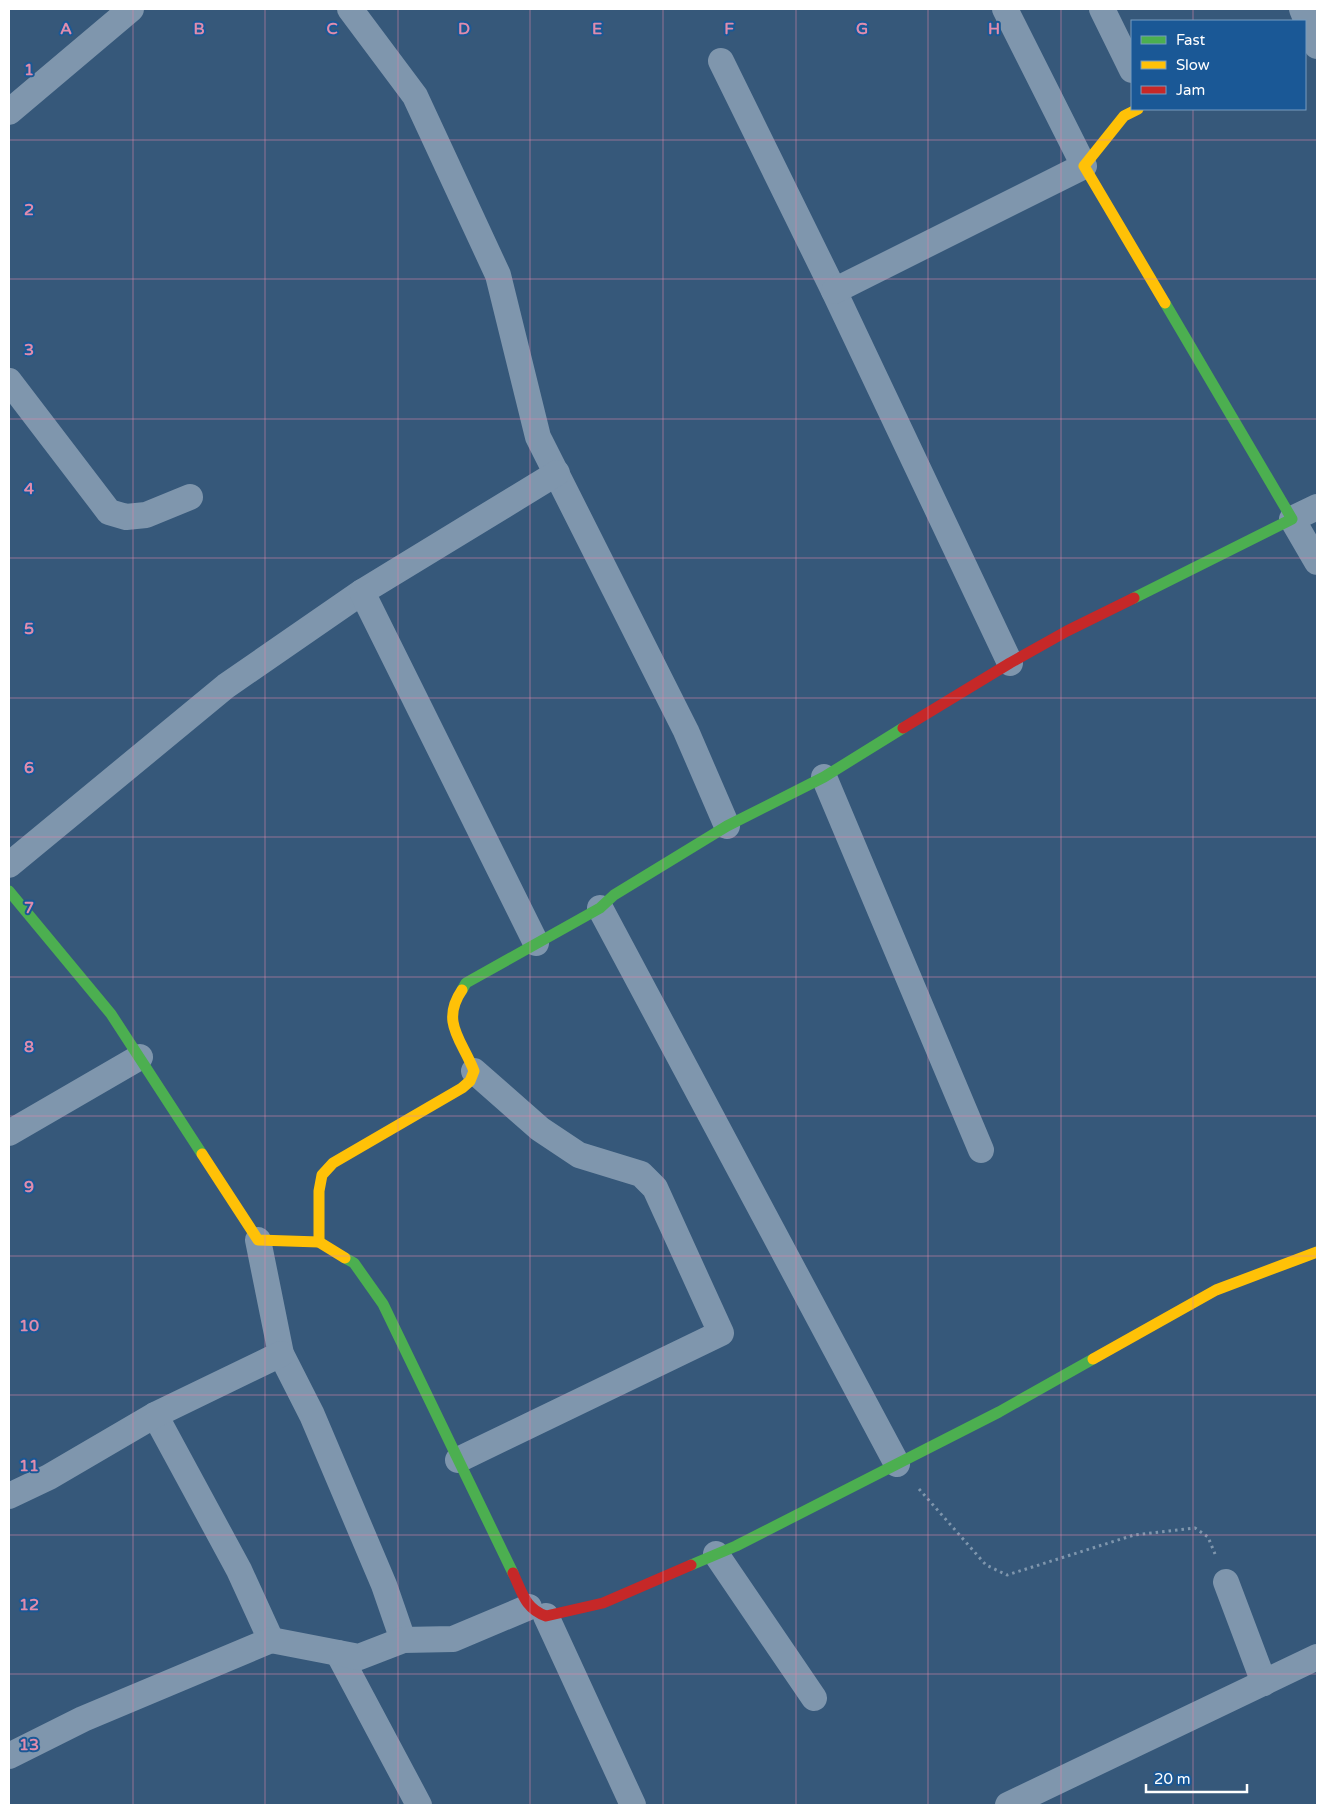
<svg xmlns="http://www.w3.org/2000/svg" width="1326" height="1814" viewBox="0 0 1326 1814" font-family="'Varela Round',sans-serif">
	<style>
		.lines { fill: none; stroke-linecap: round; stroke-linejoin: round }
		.path { stroke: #7f96ad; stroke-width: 3; stroke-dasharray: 2.5 4; stroke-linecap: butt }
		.street { stroke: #7f96ad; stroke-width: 26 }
		.fast { stroke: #4caf50; stroke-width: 11 }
		.slow { stroke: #ffc107; stroke-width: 11 }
		.jam { stroke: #c62828; stroke-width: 11 }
		.grid { fill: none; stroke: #e08cad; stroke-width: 1; stroke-opacity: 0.55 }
		.grid-label { font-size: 16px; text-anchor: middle; font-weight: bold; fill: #e08cad; stroke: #1a5896; stroke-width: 4; stroke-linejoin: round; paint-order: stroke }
	</style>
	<rect width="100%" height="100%" fill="#36587a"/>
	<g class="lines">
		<polyline class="path" points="919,1489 986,1565 1007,1575 1134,1535 1195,1528 1208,1537 1215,1554"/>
		<g class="street">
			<polyline points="350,9 415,96 498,275 538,437 686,731 727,826"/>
			<polyline points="1102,9 1132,70"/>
			<polyline points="1302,9 1317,46"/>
			<polyline points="721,61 834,291 1010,663"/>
			<polyline points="9,112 131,9"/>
			<polyline points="834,291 1084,166 1005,9"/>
			<polyline points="9,381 109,512 126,517 146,515 190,497"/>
			<polyline points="1317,507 1292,519 1317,562"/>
			<polyline points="824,777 981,1150"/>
			<polyline points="9,865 226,686 362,592"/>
			<polyline points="600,908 897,1464"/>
			<polyline points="536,943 362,592 557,473"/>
			<polyline points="9,1133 140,1057"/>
			<polyline points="258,1240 281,1354 312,1415 384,1585 403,1640"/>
			<polyline points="155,1415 239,1570 271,1640"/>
			<polyline points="458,1460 721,1333 655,1188 641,1174 579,1155 540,1129 474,1071"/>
			<polyline points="9,1496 49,1477 155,1415 281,1354"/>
			<polyline points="716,1554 814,1698"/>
			<polyline points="1226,1582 1264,1683"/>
			<polyline points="546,1616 633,1805"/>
			<polyline points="338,1653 419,1805"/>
			<polyline points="9,1756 83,1719 271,1640 359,1657 403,1640 453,1639 529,1607"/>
			<polyline points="1008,1805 1317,1657"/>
		</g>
		<g class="fast">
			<polyline points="1134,598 1292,519 1165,303"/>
			<polyline points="9,891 111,1014 202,1154"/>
			<polyline points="462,990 466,983 600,908 614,895 727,826 824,777 903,728"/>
			<polyline points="345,1258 354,1263 383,1304 513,1573"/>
			<polyline points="691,1565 736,1546 999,1412 1093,1359"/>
		</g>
		<g class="slow">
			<polyline points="1138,109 1124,116 1084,166 1165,303"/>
			<polyline points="202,1154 258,1240 319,1242 345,1258"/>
			<path d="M319,1242v-51l3,-16 11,-12 129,-75 8,-7 4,-10c-12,-31 -34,-49 -12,-81"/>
			<polyline points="1093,1359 1216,1290 1317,1252"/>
		</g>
		<g class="jam">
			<polyline points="903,728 1010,663 1067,631 1134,598"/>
			<path d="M513,1573c9,19 12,36 33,43l57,-13 88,-38"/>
		</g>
	</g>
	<path class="grid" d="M133,9v1796M265,9v1796M398,9v1796M530,9v1796M663,9v1796M796,9v1796M928,9v1796M1061,9v1796M1193,9v12M1193,109v1696M9,140h1308M9,279h1308M9,419h1308M9,558h1308M9,698h1308M9,837h1308M9,977h1308M9,1116h1308M9,1256h1308M9,1395h1308M9,1535h1308M9,1674h1308"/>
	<g class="grid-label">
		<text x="66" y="34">A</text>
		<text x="199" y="34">B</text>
		<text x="332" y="34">C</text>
		<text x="464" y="34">D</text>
		<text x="597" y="34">E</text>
		<text x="729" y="34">F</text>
		<text x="862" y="34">G</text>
		<text x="994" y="34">H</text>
		<text x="29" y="75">1</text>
		<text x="29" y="215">2</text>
		<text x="29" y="355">3</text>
		<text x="29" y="494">4</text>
		<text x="29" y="634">5</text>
		<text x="29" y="773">6</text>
		<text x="29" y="913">7</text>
		<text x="29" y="1052">8</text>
		<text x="29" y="1192">9</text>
		<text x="29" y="1331">10</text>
		<text x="29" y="1471">11</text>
		<text x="29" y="1610">12</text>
		<text x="29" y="1750">13</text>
	</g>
	<rect width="1326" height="1814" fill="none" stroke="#ffffff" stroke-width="20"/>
	<rect x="1131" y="20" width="175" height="90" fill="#1a5896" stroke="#769bc0"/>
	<rect x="1141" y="36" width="25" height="8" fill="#4caf50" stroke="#769bc0"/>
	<text x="1176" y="45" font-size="15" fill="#ffffff">Fast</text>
	<rect x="1141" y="61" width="25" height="8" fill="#ffc107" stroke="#769bc0"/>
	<text x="1176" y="70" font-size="15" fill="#ffffff">Slow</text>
	<rect x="1141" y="86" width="25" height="8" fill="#c62828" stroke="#769bc0"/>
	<text x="1176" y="95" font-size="15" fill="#ffffff">Jam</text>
	<path d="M1146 1784v8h101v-8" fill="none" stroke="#ffffff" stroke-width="2.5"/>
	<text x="1154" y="1784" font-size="15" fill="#ffffff" stroke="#1a5896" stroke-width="4" paint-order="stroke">20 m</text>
</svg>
